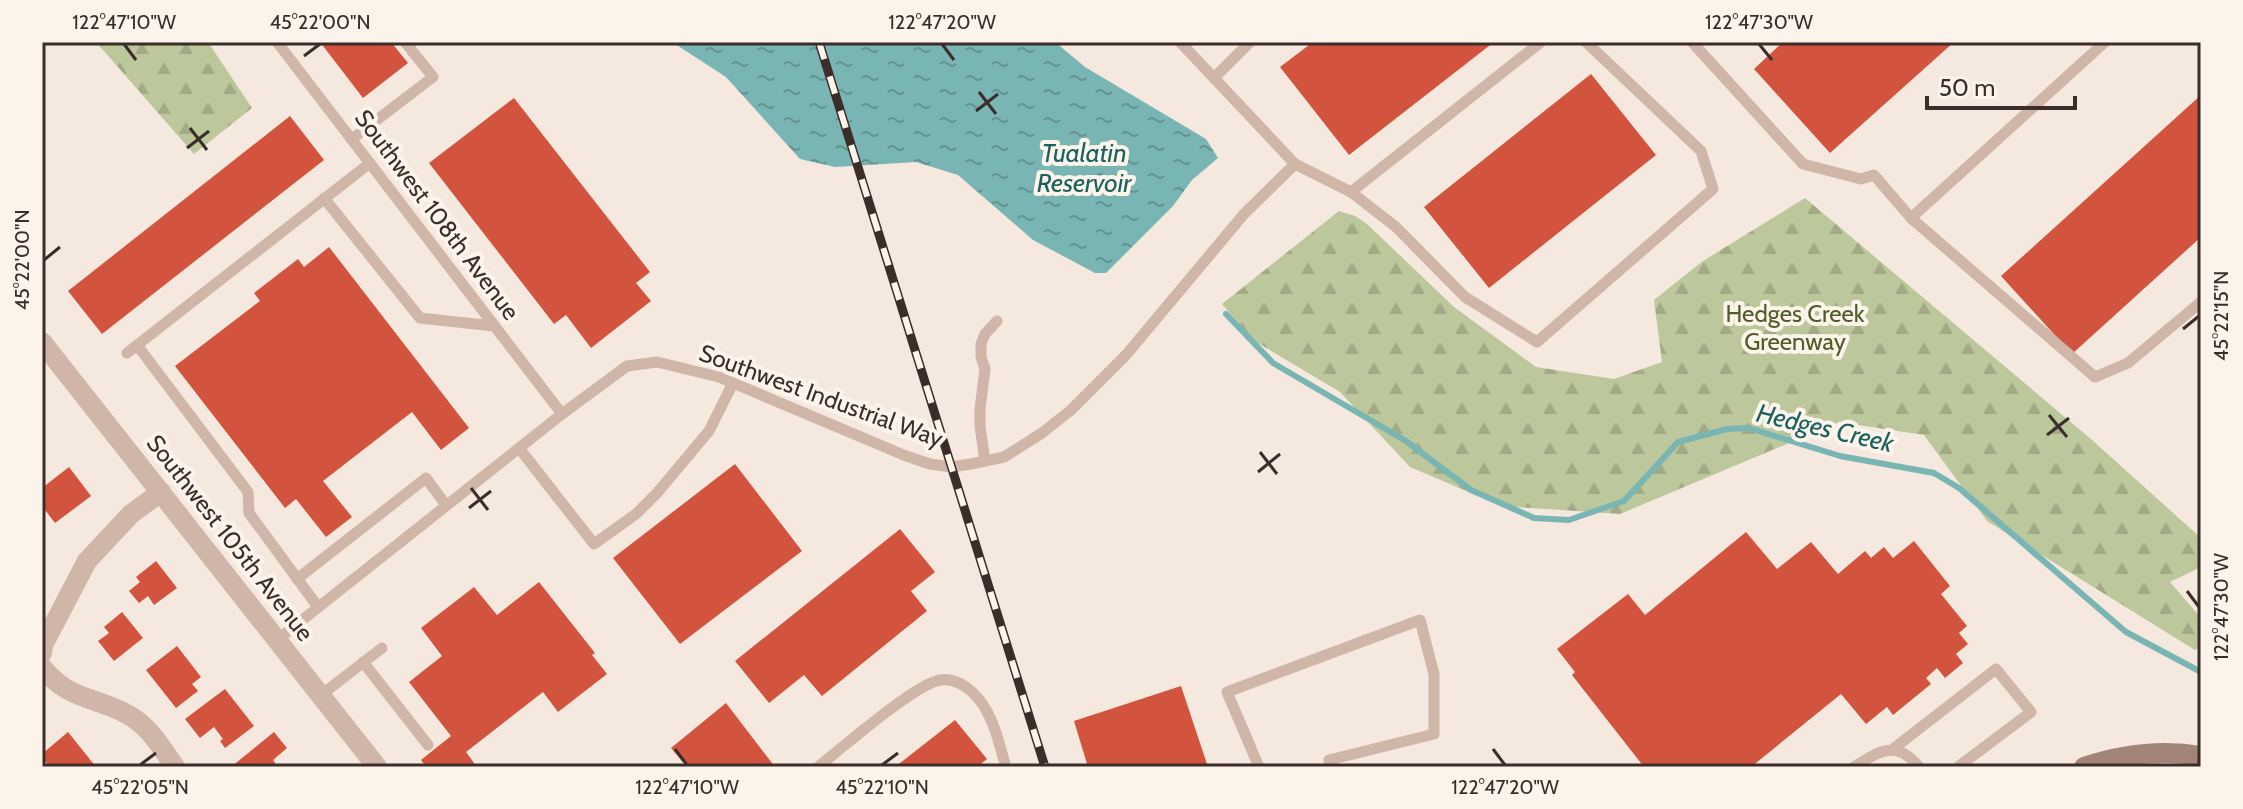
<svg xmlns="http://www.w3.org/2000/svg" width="2243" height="809" viewBox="0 0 2243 809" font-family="Cabin,sans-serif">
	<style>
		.forest { fill: url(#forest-firs) }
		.water { fill: url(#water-ripples) }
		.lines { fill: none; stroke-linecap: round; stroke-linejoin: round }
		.stream { stroke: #79b6b3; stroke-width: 6 }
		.building { fill: #d3543e }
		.service { stroke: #cfb6a8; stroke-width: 11 }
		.minor { stroke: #cfb6a8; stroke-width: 20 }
		.tertiary { stroke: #cfb6a8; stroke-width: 20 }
		.secondary { stroke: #a38478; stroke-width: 20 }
		.rail-casing { stroke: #3b2d29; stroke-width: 9 }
		.rail { stroke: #fcf3eb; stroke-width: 6; stroke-dasharray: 18; stroke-linecap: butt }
		.ticks { fill: none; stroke: #3b2d29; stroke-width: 3 }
		.labels { text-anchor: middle; stroke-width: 8; stroke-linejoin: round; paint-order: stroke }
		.street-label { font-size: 24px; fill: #3b2d29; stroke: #fcf3eb }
		.park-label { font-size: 24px; fill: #4f5d29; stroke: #fcf3eb }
		.water-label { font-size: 26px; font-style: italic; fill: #196260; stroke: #fcf3eb }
		.neatline { fill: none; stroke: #3b2d29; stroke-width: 3 }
		.ticks-label { font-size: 20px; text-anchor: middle; fill: #3b2d29 }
	</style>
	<defs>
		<pattern id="forest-firs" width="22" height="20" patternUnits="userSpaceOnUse" patternTransform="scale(2)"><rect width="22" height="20" fill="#bcc79b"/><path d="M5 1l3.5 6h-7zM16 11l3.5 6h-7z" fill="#a2ab86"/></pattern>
		<pattern id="water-ripples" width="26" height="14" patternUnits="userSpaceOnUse" patternTransform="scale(2)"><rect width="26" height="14" fill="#79b6b3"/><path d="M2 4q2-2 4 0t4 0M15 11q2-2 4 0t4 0" fill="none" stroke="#649492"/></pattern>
	</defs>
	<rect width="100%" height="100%" fill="#f5e8de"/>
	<g class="forest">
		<polygon points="96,42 208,42 252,108 194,154"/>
		<polygon points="1805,198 2092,440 2201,538 2201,567 2170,582 2201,618 2201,646 2195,650 1987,521 1924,435 1839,422 1620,514 1502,506 1410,467 1340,392 1253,340 1222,304 1339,211 1355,216 1367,224 1454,307 1536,367 1614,379 1662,362 1654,300 1703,261"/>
	</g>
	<polygon class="water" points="672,42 1055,42 1085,67 1206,139 1218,158 1192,180 1173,206 1106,273 1095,273 1033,240 958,175 916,162 835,167 800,159 726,77"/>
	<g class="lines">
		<polyline class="stream" points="1226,314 1273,363 1406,441 1471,490 1534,518 1569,520 1624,501 1678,442 1727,429 1749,428 1840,456 1934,473 1959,488 2126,632 2201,672"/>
	</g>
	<g class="building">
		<polygon points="320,42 391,42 408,63 363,98"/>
		<polygon points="1313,42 1494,42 1349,155 1280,67"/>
		<polygon points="1783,42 1954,42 1830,153 1754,69"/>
		<polygon points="1591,74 1656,155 1489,288 1424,207"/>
		<polygon points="2201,95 2201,237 2072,354 2001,276"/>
		<polygon points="514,98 650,272 636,283 651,301 591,348 566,315 554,324 429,163"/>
		<polygon points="290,116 324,160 102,334 68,291"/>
		<polygon points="329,247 469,428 441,450 412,412 323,481 352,517 326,537 296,499 285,508 175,366 260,301 254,293 298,259 304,267"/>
		<polygon points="735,464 802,551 680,644 613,558"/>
		<polygon points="69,467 91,496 55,523 42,506 42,488"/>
		<polygon points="900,529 935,572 911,591 927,611 822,696 804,675 769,703 735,661"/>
		<polygon points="1746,532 1777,569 1811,542 1838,574 1865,551 1871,558 1884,547 1893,558 1914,541 1950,586 1941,594 1967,626 1959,633 1968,644 1956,654 1963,663 1945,678 1937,668 1926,678 1931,684 1893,715 1887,707 1866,724 1841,694 1751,767 1644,767 1572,675 1575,672 1557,649 1628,594 1645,615"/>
		<polygon points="156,561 177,588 154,605 148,596 139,603 129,591 140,582 136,577"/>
		<polygon points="539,582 595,653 592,655 607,674 558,712 543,692 466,752 477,767 426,767 421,760 451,736 409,682 442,656 421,628 474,587 497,615"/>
		<polygon points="122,612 143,638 114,661 98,641 109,633 104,627"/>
		<polygon points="177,646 201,677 192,684 198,691 176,708 146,670"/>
		<polygon points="1181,686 1208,767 1088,767 1074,721"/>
		<polygon points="225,689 254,726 225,748 220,741 223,739 214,727 200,738 185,719"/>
		<polygon points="726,703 775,767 687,767 671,748"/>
		<polygon points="955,720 987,759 977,767 895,767"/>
		<polygon points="68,732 96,767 50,767 42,758 42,754"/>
		<polygon points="274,732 287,748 273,760 278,767 231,767"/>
	</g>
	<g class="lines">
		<g class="service">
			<polyline points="277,42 562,414"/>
			<polyline points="1692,42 1803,164 1861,179 1874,175 1911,218 2095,377 2128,363 2201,302"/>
			<polyline points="1214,78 1250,42"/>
			<polyline points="352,139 433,77 405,42"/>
			<polyline points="1295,164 1351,192 1396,227 1465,297 1537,342 1713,189 1701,151 1586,42"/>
			<polyline points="1351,192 1541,42"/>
			<polyline points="324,198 420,318 494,326"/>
			<polyline points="1911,218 2105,42"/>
			<polyline points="137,345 248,492 249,513 318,607"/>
			<polyline points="127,353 370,163"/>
			<polyline points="519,448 594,544 636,514 657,493 709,431 733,383"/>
			<polyline points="985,461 980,426 980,409 985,369 981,357 981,344 985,334 997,321"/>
			<polyline points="297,579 426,478 446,505"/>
			<polyline points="277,640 562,414 627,366 657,362 719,377 906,456 930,464 951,467 971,464 1004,457 1042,433 1071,410 1126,355 1244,214 1295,164 1180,42"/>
			<polyline points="363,662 428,745"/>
			<polyline points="321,695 382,648"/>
			<polyline points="1893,749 1996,669 2031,712 1958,767"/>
			<path d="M818,767c24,-19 97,-83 122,-87 19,-3 36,13 45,28 11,18 15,40 21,59"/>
			<polyline points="1259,767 1227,692 1420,620 1434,674 1434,734 1329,760 1330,767"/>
			<path d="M1854,767c25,-16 43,-28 65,0"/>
		</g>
		<g class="minor">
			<polyline points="42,653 43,645 87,561 131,514 161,492"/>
			<path d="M42,667c25,32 49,29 81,45 25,12 37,33 52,55"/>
		</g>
		<polyline class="tertiary" points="42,342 377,767"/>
		<path class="secondary" d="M2084,767c39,-13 76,-18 117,-11"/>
		<g class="rail-casing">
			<polyline id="rail" points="819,42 1045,767"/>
		</g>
		<use href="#rail" class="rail"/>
	</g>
	<path class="ticks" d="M124,44l12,16M942,44l12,16M1759,44l13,16M304,56l16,-12M979,92l17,22M976,111l22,-17M190,128l17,22M187,148l22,-17M44,260l16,-13M2183,329l16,-13M2049,415l18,22M2047,435l22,-17M1260,452l17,22M1258,472l22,-18M471,488l17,22M469,508l22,-17M2187,591l12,16M675,749l12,16M1493,749l12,16M140,765l16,-12M882,765l16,-12"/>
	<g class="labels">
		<g class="street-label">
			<text transform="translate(437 215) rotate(53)" y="8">Southwest 108th Avenue</text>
			<text transform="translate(821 396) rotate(20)" y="8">Southwest Industrial Way</text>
			<text transform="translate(230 538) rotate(52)" y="8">Southwest 105th Avenue</text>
		</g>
		<g class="park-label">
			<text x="1795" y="322">Hedges Creek<tspan x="1795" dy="28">Greenway</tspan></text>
		</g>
		<g class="water-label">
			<text x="1084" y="162">Tualatin<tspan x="1084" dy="30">Reservoir</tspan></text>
			<text transform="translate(1825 428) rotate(13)" y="9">Hedges Creek</text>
		</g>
	</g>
	<rect width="2243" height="809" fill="none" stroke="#fcf3eb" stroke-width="88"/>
	<path d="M1927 96v12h148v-12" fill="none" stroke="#3b2d29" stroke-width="4"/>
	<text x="1939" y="96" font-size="24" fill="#3b2d29" stroke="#fcf3eb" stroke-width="6" paint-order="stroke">50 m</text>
	<rect x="44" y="44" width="2155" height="721" class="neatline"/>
	<g class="ticks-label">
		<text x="124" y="29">122°47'10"W</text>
		<text x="320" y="29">45°22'00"N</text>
		<text x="942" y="29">122°47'20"W</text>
		<text x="1759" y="29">122°47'30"W</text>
		<text transform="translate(22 260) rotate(-90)" y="7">45°22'00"N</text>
		<text transform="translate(2221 316) rotate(-90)" y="7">45°22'15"N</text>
		<text transform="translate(2221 607) rotate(-90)" y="7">122°47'30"W</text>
		<text x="140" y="794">45°22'05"N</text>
		<text x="687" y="794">122°47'10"W</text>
		<text x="882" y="794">45°22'10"N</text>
		<text x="1505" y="794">122°47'20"W</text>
	</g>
</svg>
